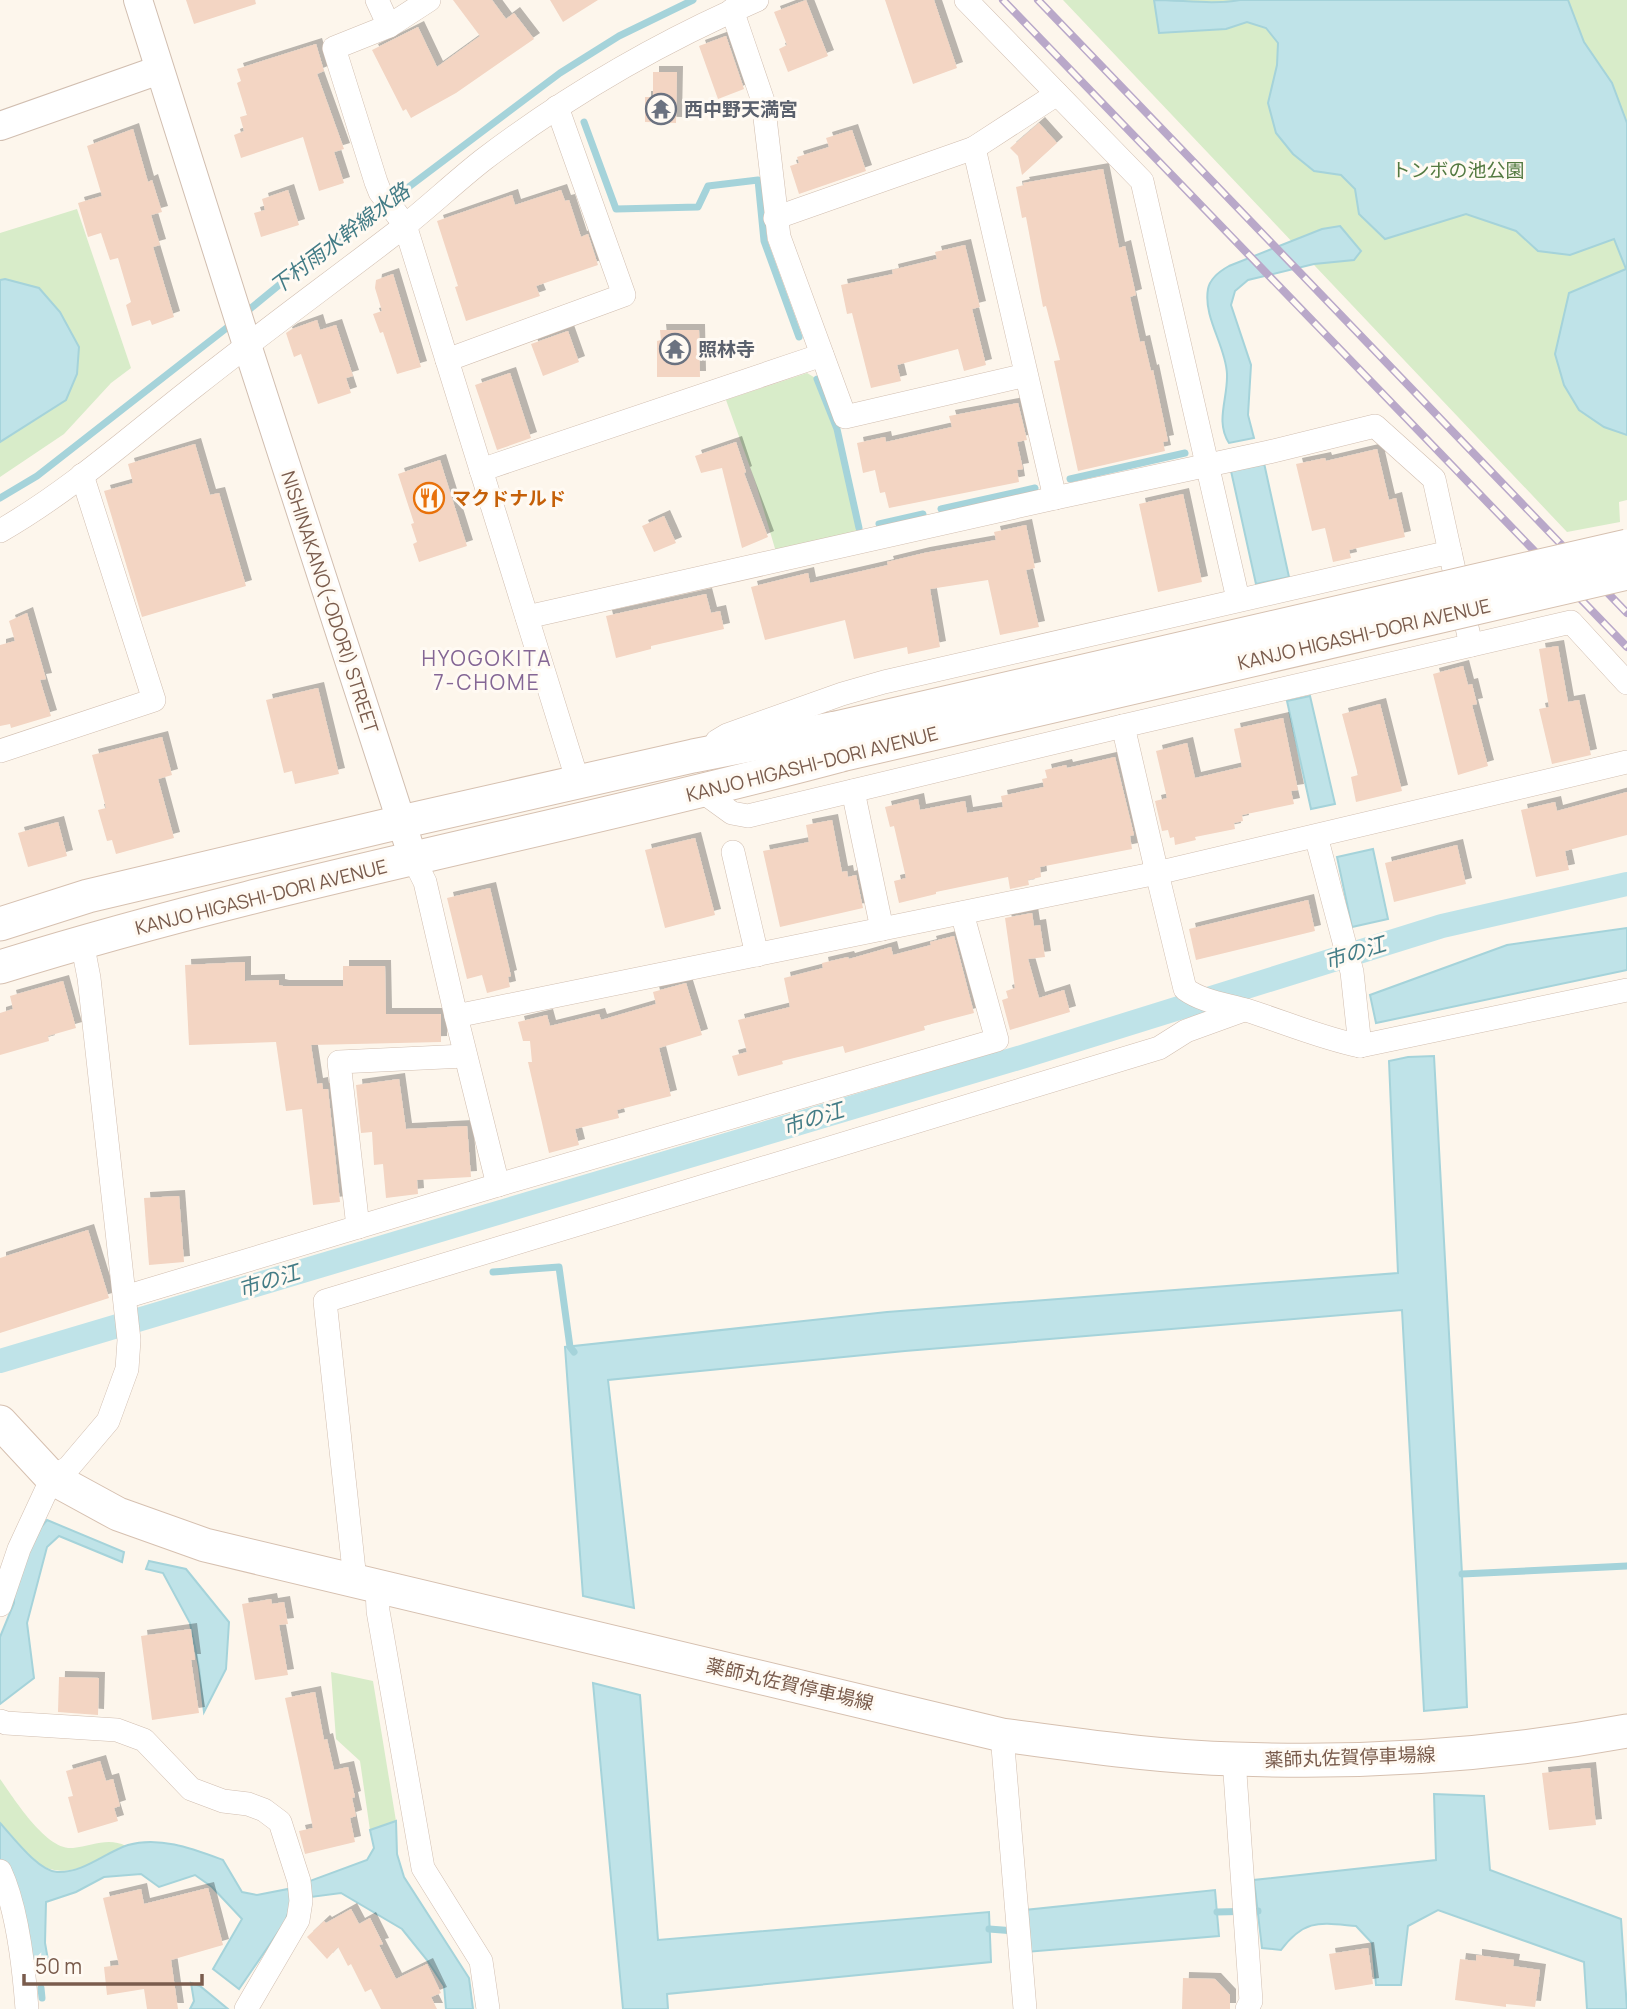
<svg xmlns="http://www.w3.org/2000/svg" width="1627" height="2009" viewBox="0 0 1627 2009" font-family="Manrope,'Noto Sans JP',sans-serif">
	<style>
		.green { fill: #d8ecc9 }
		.water { fill: #bfe3e8; stroke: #a5d3da; stroke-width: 2 }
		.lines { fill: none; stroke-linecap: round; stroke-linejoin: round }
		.stream { stroke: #a5d3da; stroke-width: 7 }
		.canal { stroke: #bfe3e8; stroke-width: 24 }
		.building { fill: #f3d5c3; filter: url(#shadow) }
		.minor-casing { stroke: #d1beb0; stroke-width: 24 }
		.tertiary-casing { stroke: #d1beb0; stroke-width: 30 }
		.secondary-casing { stroke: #d6c0b0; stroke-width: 35 }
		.minor { stroke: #fff; stroke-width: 23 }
		.tertiary { stroke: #fff; stroke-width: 28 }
		.secondary { stroke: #fff; stroke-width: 33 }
		.rail-casing { stroke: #b9a8c9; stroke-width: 8 }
		.rail { stroke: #fffaf3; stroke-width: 5; stroke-dasharray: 16; stroke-linecap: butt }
		.secondary-bridge-casing { stroke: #d6c0b0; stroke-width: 35; stroke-linecap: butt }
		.secondary-bridge { stroke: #fff; stroke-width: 33 }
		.labels { text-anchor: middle; stroke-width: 6; stroke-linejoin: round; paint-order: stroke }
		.worship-label { font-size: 19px; font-weight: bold; fill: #5b616d; stroke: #fffaf3; text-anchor: start }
		.park-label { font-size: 19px; fill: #537a41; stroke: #fffaf3 }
		.food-label { font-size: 19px; font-weight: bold; fill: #c56008; stroke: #fffaf3; text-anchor: start }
		.street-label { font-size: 19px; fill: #7a5c4d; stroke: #fffaf3 }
		.water-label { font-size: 21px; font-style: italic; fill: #437c86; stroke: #fffaf3 }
		.neighbourhood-label { font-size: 21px; letter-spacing: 2px; fill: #846695; stroke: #fffaf3 }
	</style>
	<defs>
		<filter id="shadow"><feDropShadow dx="6" dy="-6" stdDeviation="0" flood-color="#0004"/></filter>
	</defs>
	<rect width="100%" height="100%" fill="#fdf6ec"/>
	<g class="green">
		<polygon points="1063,0 1627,0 1627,500 1619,502 1620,522 1567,532"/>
		<polygon points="77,209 131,368 111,383 64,434 0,477 0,233"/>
		<polygon points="807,373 817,379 837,429 860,531 776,552 756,484 726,400"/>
		<polygon points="331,1672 373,1681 396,1821 370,1830 360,1761 336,1739"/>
		<path d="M0,1779c14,19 46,72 73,69 19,-2 35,-11 53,-2 -27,14 -64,39 -92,14 -12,-10 -23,-25 -34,-37z"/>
	</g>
	<g class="water">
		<path d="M1154,0c29,0 58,5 86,0h328l16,42 28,41 15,40v312l-23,-8 -25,-17 -15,-25 -9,-31 14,-61 57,-24 -12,-30 -44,16 -32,-4 -22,-20 -50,-17 -81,25 -26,-25 -4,-25 -14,-14 -27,-4 -21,-17 -17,-21 -8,-30 9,-38 1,-22 -12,-15 -19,-6 -21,7 -67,4z"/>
		<path d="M1340,226l21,25 -7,9 -40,4 -66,16 -13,11 -4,14 20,60 -3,50 6,23 -25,5c-14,-22 -1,-44 -2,-69 -1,-28 -24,-56 -19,-85 2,-11 12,-18 21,-23l93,-37z"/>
		<polygon points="5,279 39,288 60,312 79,347 77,374 66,400 0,442 0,280"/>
		<polygon points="1264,463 1289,577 1256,584 1231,471"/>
		<polygon points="1310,696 1335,804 1311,809 1287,701"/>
		<polygon points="1373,849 1388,919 1352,927 1337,857"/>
		<polygon points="1627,928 1627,970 1376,1023 1370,995 1507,945"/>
		<polygon points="1434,1056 1462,1574 1467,1707 1424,1711 1402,1310 905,1351 608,1380 634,1608 583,1596 565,1347 887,1312 1398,1273 1389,1061 1408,1057"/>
		<polygon points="47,1520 124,1552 122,1562 59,1536 47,1547 27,1623 34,1678 0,1704 0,1637 14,1603 15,1559"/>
		<polygon points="149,1561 186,1569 229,1622 226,1669 204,1712 199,1667 190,1623 163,1573 146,1569"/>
		<polygon points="593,1683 640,1695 658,1940 989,1912 991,1962 667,1994 668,2009 623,2009"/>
		<path d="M1434,1794l50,2 6,74 131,49 6,90h-40l-3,-47 -146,-52 -30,16 -7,59h-25l-4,-42 -16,-17c-35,-3 -51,-8 -75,24l-19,-2 -8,-68 182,-20z"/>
		<polygon points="396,1821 397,1854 404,1877 469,1978 473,2009 446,2009 444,1986 427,1960 402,1929 341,1893 311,1897 307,1882 367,1860 374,1848 370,1830"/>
		<path d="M0,1823c13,14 38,48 57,49 27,1 47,-19 71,-27 32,-9 65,4 95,15l19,32 15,3 31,-6 4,12 -7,21 -46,67 -26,-20 29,-50 -30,-32 -17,-12 -36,12 -18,-13 -37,3 -28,15 -30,10 -1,41 3,17 -17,2 -31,-102z"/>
		<polygon points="1215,1890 1219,1936 1026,1952 1025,1910"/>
		<polygon points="191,1983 200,1986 228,2009 190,2009 194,2001"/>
	</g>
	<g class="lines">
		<g class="stream">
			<polyline points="584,122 616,209 698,207 708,186 758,180 764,241 799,337"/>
			<polyline points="245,313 284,281 560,73 619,36 693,0"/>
			<polyline points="817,379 837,429 859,528"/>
			<polyline points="1070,479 1185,453"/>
			<polyline points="0,498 37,476 233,323"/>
			<polyline points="941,509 1035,488"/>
			<polyline points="879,524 923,514"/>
			<polyline points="493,1272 559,1267 570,1347 574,1352"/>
			<polyline points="1462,1574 1627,1566"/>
			<polyline points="1217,1912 1258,1911"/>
			<polyline points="989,1929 1015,1931"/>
			<polyline points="41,1988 42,1998"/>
		</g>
		<polyline class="canal" points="0,1361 1025,1056 1442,926 1627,884"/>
	</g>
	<g class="building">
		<polygon points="186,0 255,0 256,4 194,24"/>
		<polygon points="453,0 492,0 506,19 514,13 534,39 456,93 411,118 406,109 403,111 372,50 418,27 437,67 480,36"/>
		<polygon points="550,0 598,0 563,22"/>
		<polygon points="806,0 828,56 788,72 779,49 787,45 774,12"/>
		<polygon points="885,0 934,0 957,68 913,84"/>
		<polygon points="726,36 744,89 718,99 699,46"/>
		<polygon points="316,44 324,71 317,74 344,149 334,152 344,183 319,191 303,137 241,158 234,135 244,131 240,117 247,115 237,83 241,81 237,69"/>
		<polygon points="653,72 677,72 676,123 645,122 645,97 653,97"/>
		<polygon points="1039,123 1057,143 1022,175 1018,156 1010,148"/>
		<polygon points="133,129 148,182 152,180 162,212 151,215 160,245 153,247 174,317 152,325 150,320 132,326 126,305 131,302 118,258 110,260 101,233 88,237 78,203 102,196 87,146"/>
		<polygon points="852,130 866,171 799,194 790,166 799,163 797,157 829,147 826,138"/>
		<polygon points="1103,169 1119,248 1125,246 1136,295 1130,297 1140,342 1144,341 1151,371 1153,370 1168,441 1163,442 1165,451 1078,471 1054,361 1060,360 1046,306 1043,307 1026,217 1022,218 1016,187 1024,185 1023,183"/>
		<polygon points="288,190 299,225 261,237 254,213 265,210 262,199"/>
		<polygon points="561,190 565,201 569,200 581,237 588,234 598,265 536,286 540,296 466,321 455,287 458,286 437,221 512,195 515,205"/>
		<polygon points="965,245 980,307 972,309 986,365 964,371 958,349 897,365 901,381 871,388 852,313 847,314 841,285 893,274 892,270 937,259 935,252"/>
		<polygon points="393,274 421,367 397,374 383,332 380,333 373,314 382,311 375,288 376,280"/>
		<polygon points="317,320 320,330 336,325 353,376 346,378 351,393 318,404 301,354 294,357 286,333 292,329"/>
		<polygon points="660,330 699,330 700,377 657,377 657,341 661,340"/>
		<polygon points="568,331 579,362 543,376 531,344"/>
		<polygon points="510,373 531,438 497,450 475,385"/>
		<polygon points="1018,403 1027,440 1017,442 1023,469 1017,470 1019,482 889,508 885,492 880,493 875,470 863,473 857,443 885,437 886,442 952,427 949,416"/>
		<polygon points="736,442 746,472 744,473 768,537 742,548 722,468 701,473 695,456"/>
		<polygon points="195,444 210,495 219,493 246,586 142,617 104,491 133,483 128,464"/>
		<polygon points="1377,449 1389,500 1396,498 1405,537 1349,550 1351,558 1333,562 1325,528 1312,531 1296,464 1325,458 1326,461"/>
		<polygon points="440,460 467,546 419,562 413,544 417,542 411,524 414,523 398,474"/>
		<polygon points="1183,494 1202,582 1158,592 1139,504"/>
		<polygon points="664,516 676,543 654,552 642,526"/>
		<polygon points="1026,525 1035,568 1026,570 1039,627 1000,635 988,580 930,589 940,647 908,654 907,647 854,659 845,620 765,640 751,587 808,573 810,583 888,565 887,562 924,553 996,540 994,532"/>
		<polygon points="706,594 711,613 720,611 724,629 651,646 651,649 616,658 606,616"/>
		<polygon points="27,613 46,679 40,680 51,716 11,728 10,724 0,726 0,645 15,641 9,621"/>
		<polygon points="1558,646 1568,702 1579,700 1591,755 1552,764 1539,709 1549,707 1539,649"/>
		<polygon points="1463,666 1468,685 1472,684 1477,704 1472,705 1488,766 1458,775 1433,674"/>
		<polygon points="318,688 339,774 295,784 292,771 284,773 266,700"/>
		<polygon points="1380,704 1402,791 1356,802 1351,777 1358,775 1342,714"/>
		<polygon points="1283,718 1298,790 1291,791 1294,804 1242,815 1243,821 1234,823 1235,829 1195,837 1196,840 1175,845 1174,837 1170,838 1168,830 1162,831 1155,801 1167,798 1156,751 1187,743 1195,778 1242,767 1234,729"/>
		<polygon points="162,737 172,775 158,779 174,838 116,854 112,840 107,841 98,810 106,808 92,755"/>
		<polygon points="1115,757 1134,835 1130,836 1132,849 1040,867 1041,877 1028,880 1029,885 1010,889 1008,877 936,892 936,894 899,903 894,881 906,878 894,826 890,827 885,807 918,799 920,810 965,801 967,813 1003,807 1001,796 1044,787 1042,779 1047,778 1045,770 1066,765 1067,768"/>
		<polygon points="1627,792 1627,835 1565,851 1569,870 1536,877 1521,810 1555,802 1557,811"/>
		<polygon points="832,820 842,872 847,871 848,877 856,875 863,908 780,927 763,851 809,842 806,825"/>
		<polygon points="58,822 67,856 28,867 18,833"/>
		<polygon points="695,838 715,915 665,928 645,850"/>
		<polygon points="1457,845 1466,884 1394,902 1385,863"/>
		<polygon points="490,888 511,976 508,977 510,987 487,993 482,975 467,979 447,898"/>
		<polygon points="1308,900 1315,931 1196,960 1189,929"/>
		<polygon points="1032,913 1034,926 1040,925 1045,957 1028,959 1039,998 1064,990 1070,1012 1010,1030 1002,1000 1008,998 1006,991 1015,988 1005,918"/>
		<polygon points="954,936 974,1013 924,1026 925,1030 845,1053 843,1046 782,1061 783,1064 738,1076 732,1056 747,1052 738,1020 790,1007 784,978 823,968 822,963 848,957 849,959 891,947 893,955 931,945 930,942"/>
		<polygon points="245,962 245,981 279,980 279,985 283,986 343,986 343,966 385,966 386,1014 441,1014 441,1042 311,1045 317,1084 322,1083 323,1089 328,1089 340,1202 313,1205 302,1109 286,1111 276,1042 189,1045 185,965"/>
		<polygon points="63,981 76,1028 48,1036 49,1041 0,1055 0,1013 13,1009 10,996"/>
		<polygon points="686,983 702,1035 659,1048 671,1096 617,1110 619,1118 575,1129 579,1145 549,1153 528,1062 532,1062 530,1041 523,1041 518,1022 547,1015 550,1026 599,1014 601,1020 656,1004 653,992"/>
		<polygon points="399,1079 406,1129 467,1126 471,1177 417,1180 418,1194 386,1198 383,1164 374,1165 372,1132 361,1133 356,1085"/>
		<polygon points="179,1196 184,1262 149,1265 144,1198"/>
		<polygon points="88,1230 109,1298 0,1333 0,1258"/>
		<polygon points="271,1599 272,1604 284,1602 288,1624 279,1625 288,1675 255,1680 242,1604"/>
		<polygon points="191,1629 195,1660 191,1660 199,1713 152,1720 141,1636"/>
		<polygon points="59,1677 99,1678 98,1715 58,1712"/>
		<polygon points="315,1692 324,1740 327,1739 334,1770 348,1767 355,1797 352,1798 356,1816 350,1818 355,1842 305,1854 299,1831 313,1828 285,1698"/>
		<polygon points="100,1761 106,1781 113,1779 120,1806 114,1808 118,1821 78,1833 68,1797 73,1796 66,1771"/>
		<polygon points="1590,1768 1596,1825 1549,1830 1542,1773"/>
		<polygon points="208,1888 223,1945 171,1960 178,2009 147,2009 144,1989 107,1995 104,1967 119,1965 103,1898 141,1889 144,1904"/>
		<polygon points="351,1909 359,1924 370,1918 383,1944 379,1945 396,1979 427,1964 441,1993 431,1997 437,2009 381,2009 371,1989 365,1992 351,1964 348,1966 338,1947 327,1959 307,1937 324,1921 326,1923"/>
		<polygon points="1368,1948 1373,1984 1335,1990 1329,1954"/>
		<polygon points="1476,1955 1514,1960 1513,1966 1540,1970 1535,2007 1506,2004 1506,2007 1455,2000 1460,1959 1476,1961"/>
		<polygon points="1183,1978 1215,1979 1230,1995 1230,2009 1182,2009"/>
	</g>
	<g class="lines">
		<g class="minor-casing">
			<g id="minor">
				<polyline points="377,0 389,26"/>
				<polyline points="429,0 389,26 334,48 376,182 380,192 405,225 578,782"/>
				<polyline points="966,0 1142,181 1238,599"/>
				<polyline points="732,10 763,101 779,237 845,417 1026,375"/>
				<polyline points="974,148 1055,498"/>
				<polyline points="775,218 974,148 1057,94"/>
				<polyline points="447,360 624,295 557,107"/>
				<polyline points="481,470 822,355"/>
				<path d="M0,531c70,-40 132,-96 195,-145 68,-54 138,-105 207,-158 28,-22 53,-46 81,-68 84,-64 177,-118 274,-160"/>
				<polyline points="527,617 1055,498 1269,452 1375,426 1434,479 1450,552"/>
				<polyline points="1627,683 1571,622 1123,726 1157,873 1627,762"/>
				<polyline points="717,741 727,735 842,694 884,682 1450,552 1471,645"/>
				<polyline points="0,751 154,700 82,475"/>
				<polyline points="853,791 882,929"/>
				<polyline points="703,792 732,813 748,816 1123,726"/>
				<polyline points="1316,836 1352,972 1360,1046"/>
				<polyline points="733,852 757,955"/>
				<path d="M413,858l12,24 31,134 701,-143 28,116c18,13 40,15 61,21 38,12 75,28 114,36l267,-56"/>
				<polyline points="456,1016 498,1185"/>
				<polyline points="358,1227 339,1062 465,1056"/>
				<polyline points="125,1297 498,1185 997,1040 962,913"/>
				<polyline points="355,1580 325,1301 1159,1048 1186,1031 1244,1010"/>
				<polyline points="377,1586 378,1611 423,1868 481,1961 488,2009"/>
				<polyline points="0,1605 19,1549 52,1478 69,1467 108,1421 127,1369 129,1340 89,978 82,942"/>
				<polyline points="0,1721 6,1723 117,1730 144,1740 191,1789 223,1801 248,1804 264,1810 280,1822 299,1881 301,1901 298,1920 246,2009"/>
				<polyline points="1002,1735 1025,2009"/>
				<polyline points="1234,1759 1251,2001 1247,2009"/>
				<path d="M0,1871c17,36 24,98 27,138"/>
			</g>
		</g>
		<g class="tertiary-casing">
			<g id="tertiary">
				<polyline points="138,0 247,345 413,858"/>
				<polyline points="0,126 159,70"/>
			</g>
		</g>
		<g class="secondary-casing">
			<g id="secondary">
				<polyline points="0,924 88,896 401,822 693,756 836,728"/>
				<path d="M0,967c276,-86 562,-137 841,-212"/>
				<path d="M0,1422l52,56 66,36 87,31 797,190c77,10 155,22 233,24 131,5 263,-4 392,-28"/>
			</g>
		</g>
		<use href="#minor" class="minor"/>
		<use href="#tertiary" class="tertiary"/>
		<use href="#secondary" class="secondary"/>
		<g class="rail-casing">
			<g id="rail">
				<polyline points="1003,0 1627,647"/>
				<polyline points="1038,0 1627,613"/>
			</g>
		</g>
		<use href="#rail" class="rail"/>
		<g class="secondary-bridge-casing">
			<g id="secondary-bridge">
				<polyline points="836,728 1627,546"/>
				<polyline points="841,755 1627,573"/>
			</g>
		</g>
		<use href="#secondary-bridge" class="secondary-bridge"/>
	</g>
	<defs>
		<g id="temple-ring" transform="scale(1.575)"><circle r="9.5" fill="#fffaf3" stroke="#6b7280" stroke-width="1.5"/><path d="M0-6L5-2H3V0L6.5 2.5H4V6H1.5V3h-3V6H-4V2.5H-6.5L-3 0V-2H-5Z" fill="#6b7280"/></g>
		<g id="restaurant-ring" transform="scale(1.575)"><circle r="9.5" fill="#fffaf3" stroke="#e8710a" stroke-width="1.5"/><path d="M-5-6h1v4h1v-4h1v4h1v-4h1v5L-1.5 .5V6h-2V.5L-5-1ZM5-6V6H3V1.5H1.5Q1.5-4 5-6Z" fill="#e8710a"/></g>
	</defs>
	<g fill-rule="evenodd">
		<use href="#temple-ring" x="661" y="109"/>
		<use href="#temple-ring" x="675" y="349"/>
		<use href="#restaurant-ring" x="429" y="498"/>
	</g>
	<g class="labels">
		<g class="worship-label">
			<text x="684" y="116">西中野天満宮</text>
			<text x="698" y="356">照林寺</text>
		</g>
		<g class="park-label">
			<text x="1458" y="177">トンボの池公園</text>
		</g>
		<g class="food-label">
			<text x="452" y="505">マクドナルド</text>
		</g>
		<g class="street-label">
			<text transform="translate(330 602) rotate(72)" y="7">NISHINAKANO(-ODORI) STREET</text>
			<text transform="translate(1364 634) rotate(-13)" y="7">KANJO HIGASHI-DORI AVENUE</text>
			<text transform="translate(812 764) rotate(-14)" y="7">KANJO HIGASHI-DORI AVENUE</text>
			<text transform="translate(261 897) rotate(-14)" y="7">KANJO HIGASHI-DORI AVENUE</text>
			<text transform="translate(790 1684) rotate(13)" y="7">薬師丸佐賀停車場線</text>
			<text transform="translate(1350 1757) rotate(-2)" y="7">薬師丸佐賀停車場線</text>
		</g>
		<g class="water-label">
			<text transform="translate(340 239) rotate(-37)" y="7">下村雨水幹線水路</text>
			<text transform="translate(1355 953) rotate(-17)" y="7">市の江</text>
			<text transform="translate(813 1119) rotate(-17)" y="7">市の江</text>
			<text transform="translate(269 1281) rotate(-17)" y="7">市の江</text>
		</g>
		<g class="neighbourhood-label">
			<text x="487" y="666">HYOGOKITA<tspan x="487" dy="24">7-CHOME</tspan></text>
		</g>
	</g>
	<path d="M24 1974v10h178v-10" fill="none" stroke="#7a5c4d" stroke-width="3.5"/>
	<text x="35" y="1974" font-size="21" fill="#7a5c4d" stroke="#fffaf3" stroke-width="5" paint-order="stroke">50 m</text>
</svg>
